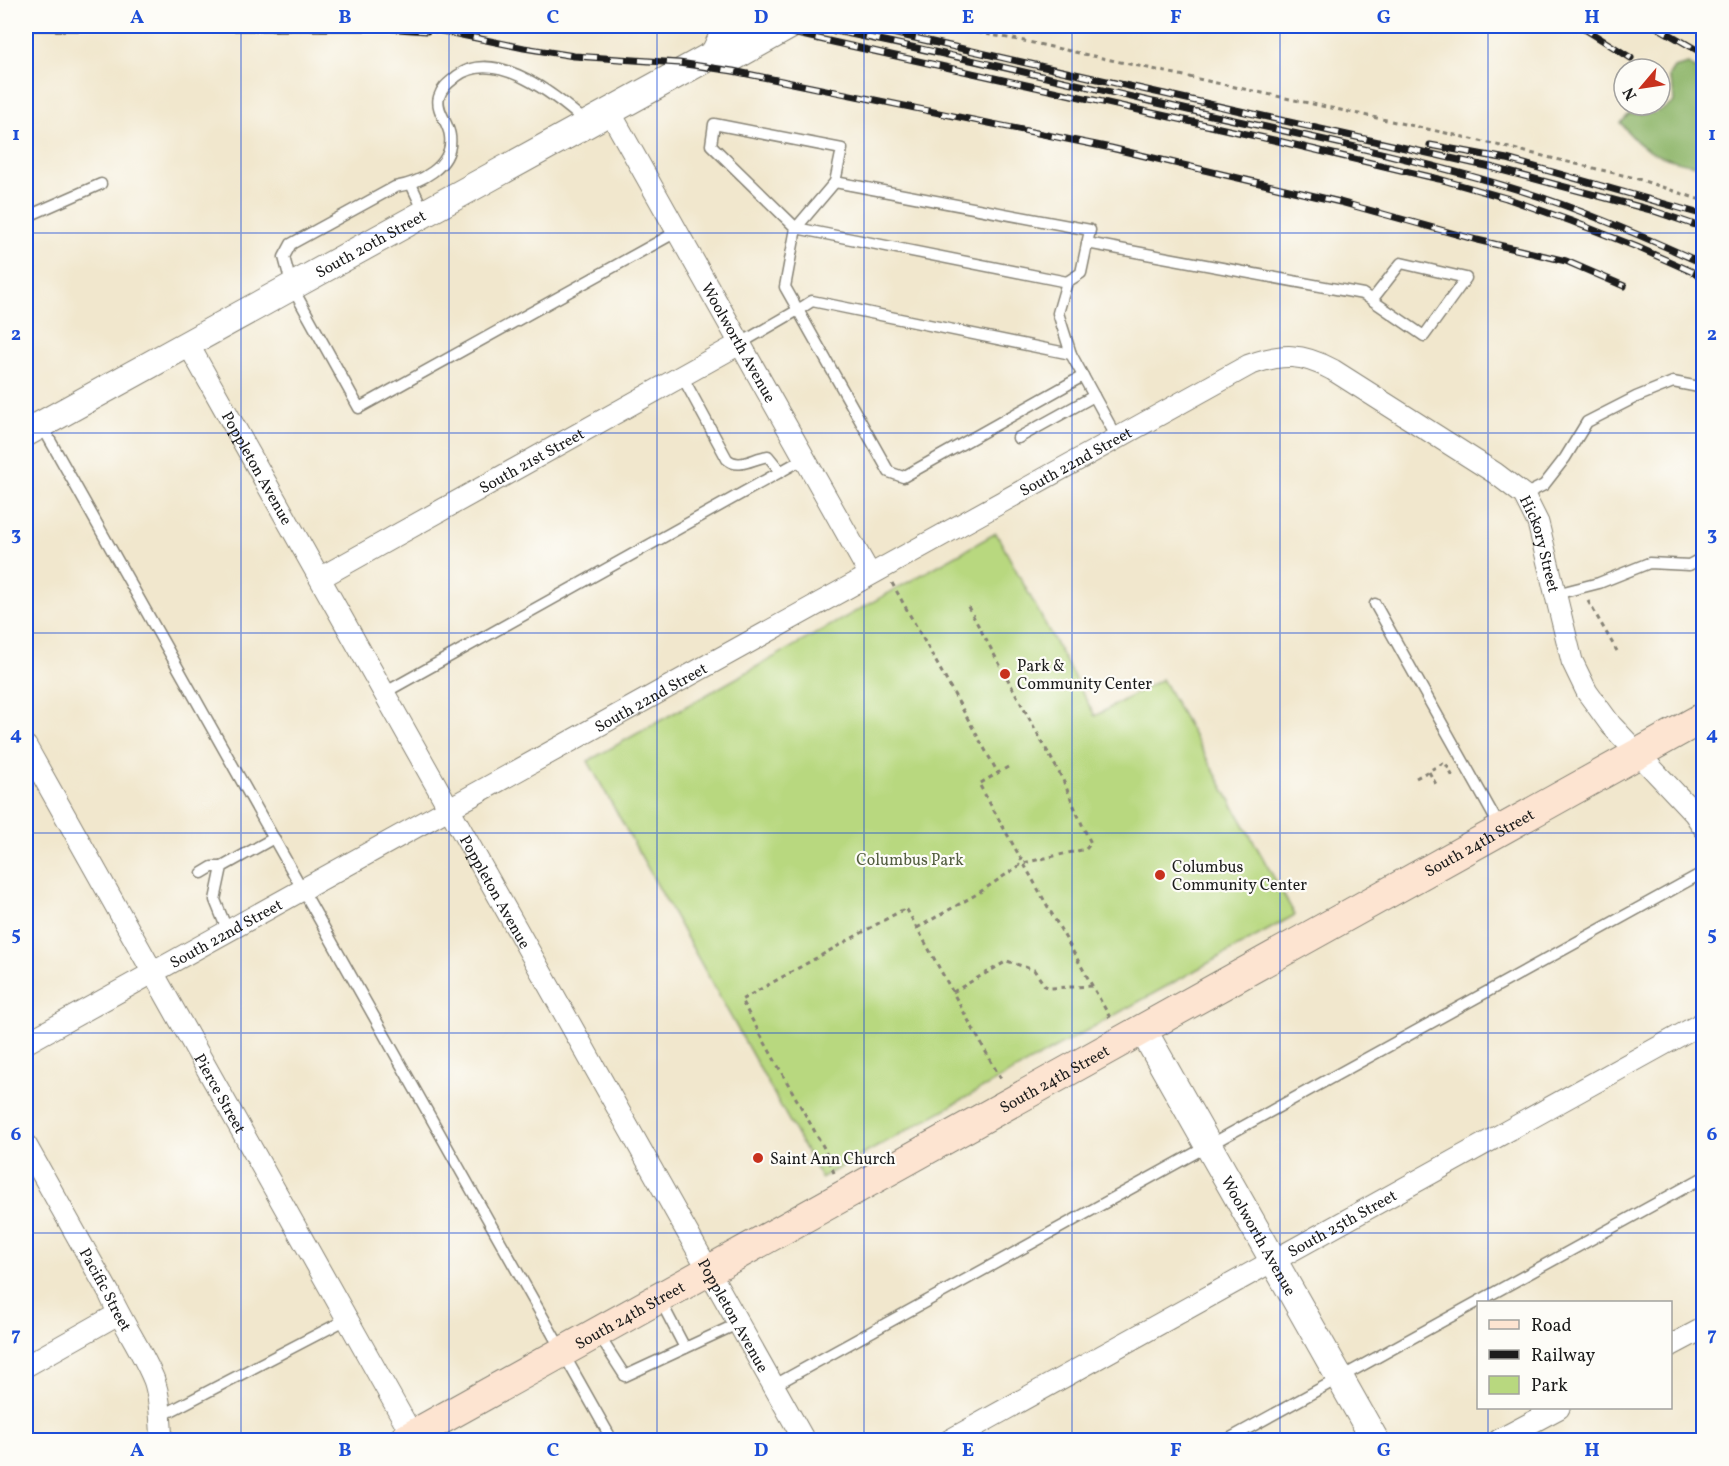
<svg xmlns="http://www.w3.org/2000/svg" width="1729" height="1466" font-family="Vollkorn,serif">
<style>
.green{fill:#b8d87f;stroke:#6a7a4e;stroke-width:1.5}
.forest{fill:#92b86e;stroke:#576a45;stroke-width:1.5}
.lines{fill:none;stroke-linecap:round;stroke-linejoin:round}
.service-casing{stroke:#868274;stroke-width:13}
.minor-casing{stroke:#868274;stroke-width:23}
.tertiary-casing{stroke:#868274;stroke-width:29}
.secondary-casing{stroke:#868274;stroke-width:32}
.path{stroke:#868274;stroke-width:3;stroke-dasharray:4.5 4.5;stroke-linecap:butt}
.service{stroke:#fff;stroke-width:10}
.minor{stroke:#fff;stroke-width:21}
.tertiary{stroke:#fff;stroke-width:27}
.secondary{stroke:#fde4d1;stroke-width:30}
.rail-casing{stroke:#1c1c1c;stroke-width:7}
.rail{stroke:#fdfcf7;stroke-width:4.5;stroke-dasharray:14;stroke-linecap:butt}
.grid{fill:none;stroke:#1d4ed8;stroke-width:1.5;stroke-opacity:0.55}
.poi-dot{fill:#c8321e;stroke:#fdfcf7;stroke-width:2}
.labels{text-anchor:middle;stroke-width:4.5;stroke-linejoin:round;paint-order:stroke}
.street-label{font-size:16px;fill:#1c1c1c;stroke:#fdfcf7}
.poi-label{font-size:16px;fill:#1c1c1c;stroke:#fdfcf7;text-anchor:start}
.park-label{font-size:16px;fill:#535e3f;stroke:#fdfcf7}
.neatline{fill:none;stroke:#1d4ed8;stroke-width:2}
.grid-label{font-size:20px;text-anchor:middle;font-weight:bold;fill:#1d4ed8}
</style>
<rect width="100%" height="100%" fill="#fdfcf7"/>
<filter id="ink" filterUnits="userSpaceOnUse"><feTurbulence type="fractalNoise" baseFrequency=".0167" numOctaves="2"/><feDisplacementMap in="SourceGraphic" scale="12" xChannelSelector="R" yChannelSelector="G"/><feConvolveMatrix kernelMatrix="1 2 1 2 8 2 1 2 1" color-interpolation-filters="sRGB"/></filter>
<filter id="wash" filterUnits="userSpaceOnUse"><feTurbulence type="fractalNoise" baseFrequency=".008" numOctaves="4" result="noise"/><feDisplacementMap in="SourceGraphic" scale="24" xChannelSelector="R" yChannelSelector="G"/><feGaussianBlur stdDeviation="1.35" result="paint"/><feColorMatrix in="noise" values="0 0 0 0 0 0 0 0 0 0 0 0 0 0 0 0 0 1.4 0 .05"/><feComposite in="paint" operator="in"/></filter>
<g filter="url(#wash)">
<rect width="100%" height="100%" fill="#f1e7cd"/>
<polygon class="green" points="996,533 1095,716 1162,679 1295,915 821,1178 588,761"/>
<path class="forest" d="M1688,64L1703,72V167C1664,158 1646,158 1621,123L1629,114C1647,115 1660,114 1674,102L1673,89L1668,77L1674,68Z"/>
</g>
<g filter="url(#ink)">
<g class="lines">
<defs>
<g id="service">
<path d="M587,123C558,97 496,47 457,76C450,82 442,87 439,97C435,110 449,123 450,136C454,167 419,183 395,187L291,244L284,257L292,287L359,408L678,231"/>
<polyline points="835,182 1090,230 1081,273 1067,282 1058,313 1071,354 1117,438"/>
<polyline points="411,184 425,214"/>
<polyline points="26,217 101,184"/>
<polyline points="1087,243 1363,294 1424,336 1466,278 1401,263 1372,300"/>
<polyline points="1067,282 796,228 711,145 714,124 842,149 835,182 796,228 785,287 798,310 812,301 1071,354"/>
<polyline points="741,343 798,310 889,472 903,477 1083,376"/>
<path d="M682,376L727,459C739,470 753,458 768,456L781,472"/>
<polyline points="42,426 612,1440"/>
<polyline points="1018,438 1094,396"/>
<polyline points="1524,495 1544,485 1565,458 1587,422 1636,397 1673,382 1699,387 1704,390"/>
<polyline points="1556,594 1599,583 1649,563 1689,565 1704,557"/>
<polyline points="1375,604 1500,827"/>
<polyline points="384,693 805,458"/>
<polyline points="202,873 212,867 222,867"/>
<polyline points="228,932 215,900 222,867 274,838"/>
<polyline points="660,1300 685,1348"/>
<polyline points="598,1334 625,1376 737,1324"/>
<polyline points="773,1386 1704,872"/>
<polyline points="161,1416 347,1319"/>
<polyline points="1227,1440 1704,1177"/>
</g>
<g id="minor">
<path id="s1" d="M610,112L869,573"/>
<path id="s2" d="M188,344L804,1440"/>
<path id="s3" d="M320,578L741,343"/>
<path id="s4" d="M26,746L415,1440"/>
<path id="s5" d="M26,1043C434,819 840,590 1249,365C1282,353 1302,353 1333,370L1495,473L1524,495L1538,523L1572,661L1587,692L1611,725L1694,813L1704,828"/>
<path id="s6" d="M26,1145L109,1293C122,1323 142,1350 154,1380C161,1400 160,1420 162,1440"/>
<polyline points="1670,1346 1704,1328"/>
<polyline points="26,1366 118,1314"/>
<path id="s7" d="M950,1440L1704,1022"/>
<polyline points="1499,1440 1559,1408"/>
</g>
<g id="tertiary">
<polyline points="714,54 732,58 789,26"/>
<path id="s8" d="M26,433L714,54L721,40L746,26"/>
<path id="s9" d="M1143,1030L1375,1440"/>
</g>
<g id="secondary">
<path id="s10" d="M404,1440L1704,717"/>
</g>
</defs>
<use href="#service" class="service-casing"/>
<use href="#minor" class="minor-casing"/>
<use href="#tertiary" class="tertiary-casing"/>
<use href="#secondary" class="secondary-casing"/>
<g class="path">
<polyline points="942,26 1024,41 1455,135 1635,178 1704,201"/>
<polyline points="892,583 998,773"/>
<polyline points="1588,601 1617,651"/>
<polyline points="1008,767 979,784 1112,1021"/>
<polyline points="1429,772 1437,786"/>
<polyline points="1416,778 1445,762 1453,777"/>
<path d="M917,928L977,894L1023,863L1086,849L1091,843C1080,822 1072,800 1062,778L967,605"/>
<polyline points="953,992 1007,961 1034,970 1045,986 1051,988 1092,986"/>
<polyline points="834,1173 824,1148 741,1000 906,908 1002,1081"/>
</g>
<use href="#service" class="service"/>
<use href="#minor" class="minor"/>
<use href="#tertiary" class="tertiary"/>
<use href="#secondary" class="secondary"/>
<defs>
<g id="rail">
<polyline points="418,26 524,48 574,56 679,63 733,71 1111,148 1340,202 1477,240 1566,261 1624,286"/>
<polyline points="761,26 1278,141 1439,179 1506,198 1571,221 1637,247 1704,277"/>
<path d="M811,26C933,50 1054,79 1175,107C1286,132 1399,154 1509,187C1576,207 1640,235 1704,264"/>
<polyline points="861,26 1490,167 1651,210 1704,228"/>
<polyline points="1580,26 1631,58"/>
<polyline points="1655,26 1704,54"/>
<polyline points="26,28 383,28 427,31"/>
<polyline points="1430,145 1507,159 1704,215"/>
</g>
</defs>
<use href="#rail" class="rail-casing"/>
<use href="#rail" class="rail"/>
</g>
</g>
<path class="grid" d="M241,26V1440M449,26V1440M657,26V1440M864,26V1440M1072,26V1440M1280,26V1440M1488,26V1302M26,233H1704M26,433H1704M26,633H1704M26,833H1704M26,1033H1704M26,1233H1704M1488,1408V1440"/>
<g class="poi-dot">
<circle cx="1005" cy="674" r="6"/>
<circle cx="1160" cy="875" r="6"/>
<circle cx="758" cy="1158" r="6"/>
</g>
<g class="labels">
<g class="street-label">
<text dy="6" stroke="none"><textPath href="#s8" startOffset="393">South 20th Street</textPath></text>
<text dy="6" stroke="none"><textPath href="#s1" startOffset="264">Woolworth Avenue</textPath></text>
<text dy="6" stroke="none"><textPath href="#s5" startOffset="1200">South 22nd Street</textPath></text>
<text dy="6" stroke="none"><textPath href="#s3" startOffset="242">South 21st Street</textPath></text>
<text dy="6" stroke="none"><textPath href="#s2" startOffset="142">Poppleton Avenue</textPath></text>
<text dy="6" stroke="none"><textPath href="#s5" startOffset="1766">Hickory Street</textPath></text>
<text dy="6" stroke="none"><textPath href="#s5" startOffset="714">South 22nd Street</textPath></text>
<text dy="6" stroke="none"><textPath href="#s10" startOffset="1230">South 24th Street</textPath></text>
<text dy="6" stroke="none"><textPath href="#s2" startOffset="628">Poppleton Avenue</textPath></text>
<text dy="6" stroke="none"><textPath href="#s5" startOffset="228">South 22nd Street</textPath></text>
<text dy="6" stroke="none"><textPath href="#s10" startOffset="744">South 24th Street</textPath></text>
<text dy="6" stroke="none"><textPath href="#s4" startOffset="398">Pierce Street</textPath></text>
<text dy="6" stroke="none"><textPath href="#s7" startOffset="448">South 25th Street</textPath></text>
<text dy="6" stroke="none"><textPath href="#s9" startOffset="236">Woolworth Avenue</textPath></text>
<text dy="6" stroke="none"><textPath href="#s6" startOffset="165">Pacific Street</textPath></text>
<text dy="6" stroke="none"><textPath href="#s10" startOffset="258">South 24th Street</textPath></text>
<text dy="6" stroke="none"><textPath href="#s2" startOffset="1114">Poppleton Avenue</textPath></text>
</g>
<g class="poi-label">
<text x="1017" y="671">Park &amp;<tspan x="1017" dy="18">Community Center</tspan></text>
<text x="1172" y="872">Columbus<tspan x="1172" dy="18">Community Center</tspan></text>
<text x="770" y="1164">Saint Ann Church</text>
</g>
<g class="park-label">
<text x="910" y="865">Columbus Park</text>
</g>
</g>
<rect width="1729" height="1466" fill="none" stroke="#fdfcf7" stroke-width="66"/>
<rect x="1477" y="1301" width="195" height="108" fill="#fdfcf7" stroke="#a3a29f" stroke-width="1.5"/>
<rect x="1489" y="1320" width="30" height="9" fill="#fde4d1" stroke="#a3a29f" stroke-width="1.5"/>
<text x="1531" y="1331" font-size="18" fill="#1c1c1c">Road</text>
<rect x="1489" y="1350" width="30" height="9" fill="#1c1c1c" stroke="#a3a29f" stroke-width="1.5"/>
<text x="1531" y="1361" font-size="18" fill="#1c1c1c">Railway</text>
<rect x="1489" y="1376" width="30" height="18" fill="#b8d87f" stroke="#a3a29f" stroke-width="1.5"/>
<text x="1531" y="1391" font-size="18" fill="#1c1c1c">Park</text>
<g transform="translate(1642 87) rotate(241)"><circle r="28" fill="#fdfcf7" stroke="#a3a29f" stroke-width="1.5"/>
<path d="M0-4.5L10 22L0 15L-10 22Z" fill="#c8321e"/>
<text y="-9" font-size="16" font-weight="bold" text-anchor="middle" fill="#1c1c1c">N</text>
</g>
<rect x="33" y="33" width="1663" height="1400" class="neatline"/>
<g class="grid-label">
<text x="137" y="23">A</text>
<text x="345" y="23">B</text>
<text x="553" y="23">C</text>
<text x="761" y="23">D</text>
<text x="968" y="23">E</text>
<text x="1176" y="23">F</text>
<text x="1384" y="23">G</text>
<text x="1592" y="23">H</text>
<text x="16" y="140">1</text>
<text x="1712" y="140">1</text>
<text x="16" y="340">2</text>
<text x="1712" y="340">2</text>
<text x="16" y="540">3</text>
<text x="1712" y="540">3</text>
<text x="16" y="740">4</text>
<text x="1712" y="740">4</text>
<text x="16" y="940">5</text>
<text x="1712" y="940">5</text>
<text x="16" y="1140">6</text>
<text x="1712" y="1140">6</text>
<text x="16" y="1340">7</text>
<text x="1712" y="1340">7</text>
<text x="137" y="1456">A</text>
<text x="345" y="1456">B</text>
<text x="553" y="1456">C</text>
<text x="761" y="1456">D</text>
<text x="968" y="1456">E</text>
<text x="1176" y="1456">F</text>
<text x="1384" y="1456">G</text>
<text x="1592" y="1456">H</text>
</g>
</svg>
